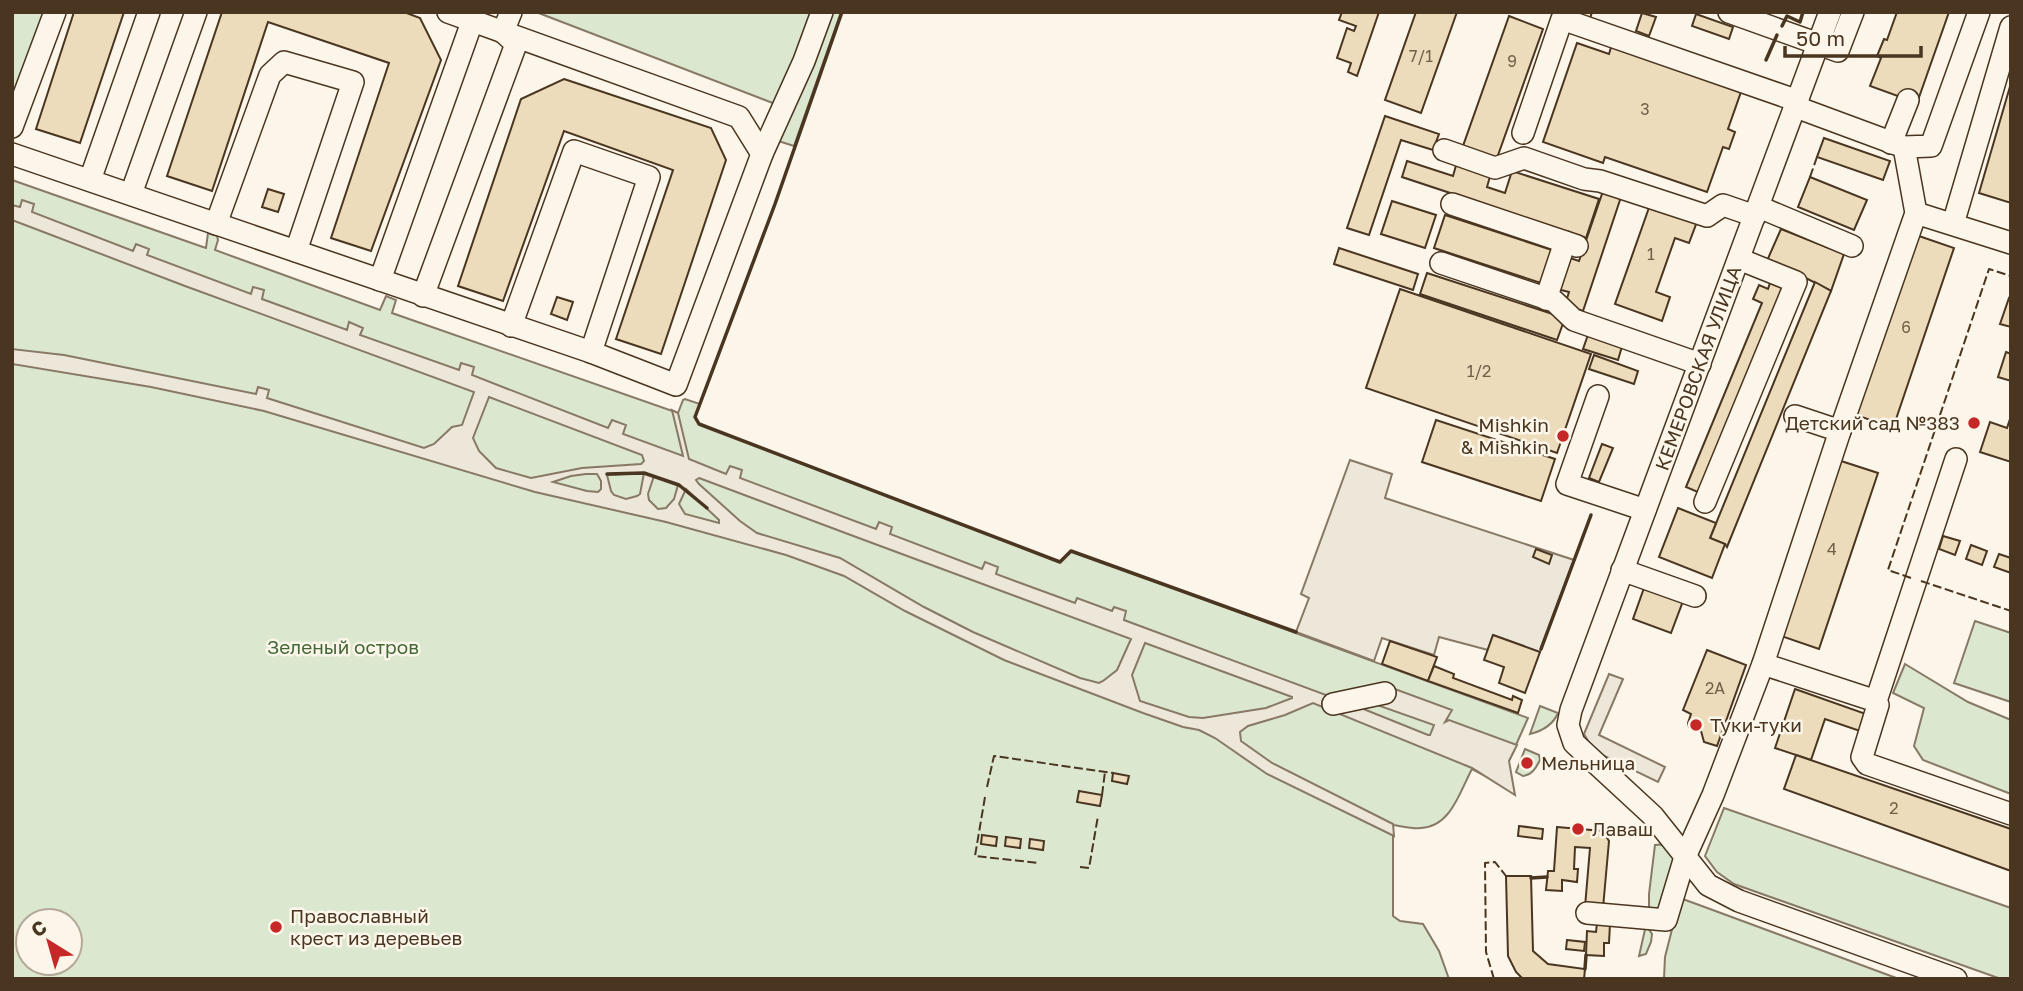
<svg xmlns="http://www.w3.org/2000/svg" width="2023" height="991" font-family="'Golos Text',sans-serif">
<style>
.green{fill:#dce7d0;stroke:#887966;stroke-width:2;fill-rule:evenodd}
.parking{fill:#ede7d9;stroke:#887966;stroke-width:2;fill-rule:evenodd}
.building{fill:#ecdcbc;stroke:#4a3520;stroke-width:2}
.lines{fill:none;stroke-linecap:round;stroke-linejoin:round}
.minor-casing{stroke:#4a3520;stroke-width:24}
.minor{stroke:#fbf6e9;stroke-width:21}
.fence{stroke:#4a3520;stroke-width:2;stroke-dasharray:9 3.5;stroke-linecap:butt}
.wall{stroke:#4a3520;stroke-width:3.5}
.poi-dot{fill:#c62828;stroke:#fbf6e9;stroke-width:2.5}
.labels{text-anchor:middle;stroke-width:5;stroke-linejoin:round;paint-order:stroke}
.number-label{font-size:16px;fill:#725f47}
.street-label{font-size:19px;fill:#4a3520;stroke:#fbf6e9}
.poi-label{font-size:19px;fill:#4a3520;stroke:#fbf6e9;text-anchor:start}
.park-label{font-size:19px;fill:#436837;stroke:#fbf6e9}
</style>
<rect width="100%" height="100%" fill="#fbf6e9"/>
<g class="green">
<polygon points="12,12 45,12 16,89 12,87"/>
<polygon points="536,12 841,12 794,146 772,139 778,105"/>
<path d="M12,180L203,247L206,248L208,233L217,236L218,240L215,250L380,310L386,296L396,300L392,313L678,413L683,400L685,399L700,404L695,417L699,424L1059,562L1071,551L1528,718L1499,783L1472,769C1460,791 1451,827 1421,828C1411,829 1402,826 1393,825V916L1400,921L1423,924L1439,951L1449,979H12ZM28,921H70V963H28Z"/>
<polygon points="1975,621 2011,633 2011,702 1954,683"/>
<polygon points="1905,664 1968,702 2011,720 2011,794 1923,760 1914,746 1924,708 1893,693"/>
<path d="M1540,706L1558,713C1553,725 1542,731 1530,734Z"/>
<path d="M1525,749L1539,755L1540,760C1536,768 1532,775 1523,776L1516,772Z"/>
<polygon points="1724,808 2011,908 2011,979 2001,979 1734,884 1717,872 1705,856"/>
<polygon points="1669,844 1675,862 1663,904 1657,910 1649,912 1649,894 1655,845"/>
<polygon points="1680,898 1710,909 1899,979 1664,979 1665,957"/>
<polygon points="1646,925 1652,934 1651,942 1646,954 1639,956"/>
</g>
<g class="parking">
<path d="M22,200L34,204L32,212L133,251L136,244L149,249L147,255L251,294L253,287L264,290L262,299L347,330L349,322L363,328L360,335L459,370L461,363L474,367L472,375L608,428L612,420L626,425L623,434L683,456L672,410L678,413L689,459L726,474L730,466L742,470L740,478L876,529L879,522L892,527L890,534L982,569L985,562L998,567L996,574L1075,603L1077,598L1112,611L1114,607L1126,611L1124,620L1361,708L1428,735H1430L1434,725L1377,705L1384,685L1452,710L1445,722L1449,720L1517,745L1509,761L1515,795L1472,768L1313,703L1285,715L1248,726L1240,732L1241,741L1272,763L1393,824L1394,836L1267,774L1215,738L1199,730L1183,727L1143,713L1004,660L905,611L844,576L786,555L666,522L535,492L264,411L151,387L12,364V349L64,355L256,394L258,387L269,390L267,398L424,448L434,444L452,427L462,425L474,392L185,286L12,220V205L20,207ZM489,397L642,455L644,461L641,464L582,468L531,478L496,468L479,451L473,438ZM644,473L640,494L637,496L626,499L614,495L611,491L607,475ZM586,474H597L601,481V489L598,492L587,491L553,482L571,476ZM654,476L678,485L674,499L666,508L658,509L649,500L648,494ZM699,478L848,534L1131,639L1117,670L1103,681L1099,683L1080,678L973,632L924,607L840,558L757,533L740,521L699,484L696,480ZM686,489L719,520V523L685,514L679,504ZM1145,643L1292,697V698L1266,708L1203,718L1189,717L1140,701L1132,675Z"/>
<polygon points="1350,460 1392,474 1385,498 1574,560 1540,652 1493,635 1488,650 1439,637 1434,655 1382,638 1374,661 1296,632 1309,598 1301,594"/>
<polygon points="1609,674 1623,679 1599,735 1665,767 1658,782 1594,751 1584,734"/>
</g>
<g class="building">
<polygon points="74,12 124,12 80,143 36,129"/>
<polygon points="222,12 404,12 420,18 441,60 371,251 331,238 389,63 268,22 212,191 167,176"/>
<polygon points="1342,12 1379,12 1357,76 1348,72 1351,63 1337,58 1347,28 1354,31 1356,26 1339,20"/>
<polygon points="1416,12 1457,12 1421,113 1385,100"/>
<polygon points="1561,12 1592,12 1589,22"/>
<polygon points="1897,12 1949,12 1917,103 1870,86 1881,58 1877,56 1884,39 1887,40"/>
<polygon points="1642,13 1656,17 1649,36 1636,31"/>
<polygon points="1696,14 1733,27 1729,39 1692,26"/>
<polygon points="1509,16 1543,29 1497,158 1463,146"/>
<polygon points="1577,43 1609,54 1612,44 1742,89 1728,129 1735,132 1729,149 1723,147 1707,192 1605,157 1603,163 1543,142"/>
<polygon points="564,79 711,128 726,160 661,354 616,339 673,170 564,131 503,301 458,286 521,99"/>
<polygon points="2011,83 2011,203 1979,193"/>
<polygon points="1385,116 1439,134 1433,150 1401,140 1369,235 1347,228"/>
<polygon points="1824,138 1890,161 1883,180 1817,157"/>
<polygon points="1407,161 1453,176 1457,162 1491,173 1487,187 1505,193 1512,171 1599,199 1586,238 1402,177"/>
<polygon points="1810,177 1867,200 1854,230 1798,207"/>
<polygon points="268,189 284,194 278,212 262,207"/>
<polygon points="1603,191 1621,197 1583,311 1565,305 1569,292 1557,289 1567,257 1579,261"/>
<polygon points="1392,201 1436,215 1425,248 1381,234"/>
<polygon points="1651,202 1698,219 1689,243 1675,238 1656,292 1670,297 1662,321 1615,304"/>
<polygon points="1445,215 1555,251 1544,284 1434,248"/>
<polygon points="1781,229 1844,254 1831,291 1777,263 1776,266 1766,263"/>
<polygon points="1916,235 1954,248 1893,428 1856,415"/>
<polygon points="1339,248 1418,274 1413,290 1334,264"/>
<polygon points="1427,273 1565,318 1557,340 1420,294"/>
<polygon points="1815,282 1831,291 1727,547 1725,544 1710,538"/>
<polygon points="1770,283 1785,289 1700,493 1686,487 1762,303 1753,299 1759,285 1768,289"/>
<polygon points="1400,289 1591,354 1557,453 1366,388"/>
<polygon points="557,297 573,302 567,320 551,314"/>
<polygon points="2009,298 2011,299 2011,327 2000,324"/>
<polygon points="1589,332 1623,343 1618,360 1583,349"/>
<polygon points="2006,352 2011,354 2011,381 1998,377"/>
<polygon points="1594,355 1638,371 1634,384 1589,369"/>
<polygon points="2011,416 2011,462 1980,452 1990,422 2007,428"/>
<polygon points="1436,420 1555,459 1541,501 1422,462"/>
<polygon points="1602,444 1613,448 1599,482 1589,478"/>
<polygon points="1841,461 1878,473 1819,649 1781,636"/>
<polygon points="1678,508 1716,523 1710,538 1725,544 1712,578 1659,557"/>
<polygon points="1943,536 1960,541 1955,555 1939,549"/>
<polygon points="1971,545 1987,551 1982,565 1966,559"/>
<polygon points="1536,549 1552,555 1549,564 1533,557"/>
<polygon points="1999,554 2011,558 2011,573 1994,567"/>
<polygon points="1644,588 1683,601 1671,633 1633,619"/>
<polygon points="1493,635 1540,652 1525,693 1499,683 1504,667 1484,660"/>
<polygon points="1390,641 1437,657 1428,681 1382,664"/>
<polygon points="1707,650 1746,665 1717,746 1704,742 1701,731 1689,727 1688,723 1691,714 1683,710"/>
<polygon points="1434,666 1454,674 1453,678 1512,700 1513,696 1522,700 1518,713 1428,681"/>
<polygon points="1795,689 1866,714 1860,731 1825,719 1811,760 1775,748"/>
<polygon points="1796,755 2011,829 2011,871 1784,789"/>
<polygon points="1113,773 1129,776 1127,784 1112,781"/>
<polygon points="1079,791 1102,795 1100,806 1077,802"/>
<polygon points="1519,826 1543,829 1542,839 1518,836"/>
<polygon points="1557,827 1603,831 1609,841 1603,908 1585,907 1590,848 1575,847 1574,869 1578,869 1577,882 1562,880 1562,891 1546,890 1548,871 1554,871"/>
<polygon points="982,835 997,837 996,846 981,844"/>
<polygon points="1006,837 1021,839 1020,848 1005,846"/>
<polygon points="1030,839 1044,841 1043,850 1029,848"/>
<polygon points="1506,876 1531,876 1533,951 1548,964 1585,969 1584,979 1523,979 1516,972 1508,956"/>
<polygon points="1597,923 1610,924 1609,943 1604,943 1604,956 1586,955 1587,931 1596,932"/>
<polygon points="1567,940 1585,942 1584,951 1566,949"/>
</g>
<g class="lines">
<defs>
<g id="minor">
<polyline points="1729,12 1838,51 1853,12"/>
<polyline points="1830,12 1571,710 1568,725 1574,743 1653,816 1708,885 1739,901 1956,979"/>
<polyline points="1796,107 1904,147 1931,146 1979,12"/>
<polyline points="12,127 55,12"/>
<polyline points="1523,133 1562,19 1798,101"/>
<polyline points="1891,143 1908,100"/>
<polyline points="1444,150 1495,168 1524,158 1584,179 1600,181 1707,216 1723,205 1755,216"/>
<polyline points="12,154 591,352 676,385 762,154 739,117 448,12"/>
<polyline points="762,154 804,61 822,12"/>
<polyline points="90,180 149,12"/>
<polyline points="131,194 196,12"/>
<polyline points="1452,204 1577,246"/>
<polyline points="1759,207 1852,246"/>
<polyline points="1916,213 2011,243"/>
<polyline points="216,224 270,75 284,62 353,82 296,251"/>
<polyline points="1953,224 2011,27"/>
<polyline points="1441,263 1554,301 1574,320 1700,364"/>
<polyline points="380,280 472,22"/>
<polyline points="423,296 516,44 503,32 511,12"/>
<polyline points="1546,299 1565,242"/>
<polyline points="511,326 574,151 649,177 591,352"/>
<polyline points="1598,396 1567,484 1645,510"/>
<polyline points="1795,416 1840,431"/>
<polyline points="1705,502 1796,282 1739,259"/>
<polyline points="1622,570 1695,596"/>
<polyline points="1763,664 1876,701 1878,705 1862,757 1867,764 2011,814"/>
<polyline points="1876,701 1956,459"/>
<polyline points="1333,704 1385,693"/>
<polyline points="1587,913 1666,920 1685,857 1713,795 1763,664 1840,431 1916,213 1904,147"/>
</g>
</defs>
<use href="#minor" class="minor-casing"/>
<use href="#minor" class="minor"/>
<g class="fence">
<polyline points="1810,177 1817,157"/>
<polyline points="1911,578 1888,570 1989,269 2011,276"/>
<polyline points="1921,581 2011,611"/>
<polyline points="987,787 994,756 1113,773"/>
<polyline points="1102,795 1105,772"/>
<polyline points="985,797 975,856 1039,863"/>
<polyline points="1080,867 1089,868 1098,816"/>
<polyline points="1494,979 1486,952 1485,863 1495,862 1506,876"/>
</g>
<g class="wall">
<polyline points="842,12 775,204 695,417 699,424 1060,562 1071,551 1296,632"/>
<polyline points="1782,26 1787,16 1800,22 1803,12"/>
<polyline points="1766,60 1777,35"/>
<polyline points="607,474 644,473 679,485 707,508"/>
<polyline points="1541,649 1591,515"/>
<polyline points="1531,878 1547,877"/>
<polyline points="1585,969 1586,955"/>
</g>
</g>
<g class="poi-dot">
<circle cx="1974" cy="423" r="7"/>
<circle cx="1563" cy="436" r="7"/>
<circle cx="1696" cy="725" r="7"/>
<circle cx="1527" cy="763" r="7"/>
<circle cx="1578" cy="829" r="7"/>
<circle cx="276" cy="927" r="7"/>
</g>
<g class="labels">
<g class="number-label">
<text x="1421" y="62">7/1</text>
<text x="1512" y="67">9</text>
<text x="1645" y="115">3</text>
<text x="1651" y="260">1</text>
<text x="1906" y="333">6</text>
<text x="1479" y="377">1/2</text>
<text x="1832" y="555">4</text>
<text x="1715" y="694">2А</text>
<text x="1894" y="814">2</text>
</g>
<g class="street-label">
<text transform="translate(1698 368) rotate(-70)" y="7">КЕМЕРОВСКАЯ УЛИЦА</text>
</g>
<g class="poi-label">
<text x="1960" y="430" text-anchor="end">Детский сад №383</text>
<text x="1549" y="432" text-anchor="end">Mishkin<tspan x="1549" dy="22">&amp; Mishkin</tspan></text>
<text x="1710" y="732">Туки-туки</text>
<text x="1541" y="770">Мельница</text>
<text x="1592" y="836">Лаваш</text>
<text x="290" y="923">Православный<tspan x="290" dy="22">крест из деревьев</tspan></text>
</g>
<g class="park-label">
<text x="343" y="654">Зеленый остров</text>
</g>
</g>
<rect width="2023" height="991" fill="none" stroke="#4a3520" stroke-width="28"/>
<g transform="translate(49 942) rotate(323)"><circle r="33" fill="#fbf6e9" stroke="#b4a999" stroke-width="2"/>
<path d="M0-5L12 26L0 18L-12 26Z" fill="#c62828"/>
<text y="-10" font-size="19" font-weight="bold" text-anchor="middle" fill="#4a3520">С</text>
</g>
<path d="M1785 46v10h136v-10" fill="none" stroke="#4a3520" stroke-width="3.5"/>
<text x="1796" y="46" font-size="21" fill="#4a3520" stroke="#fbf6e9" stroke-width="5" paint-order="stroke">50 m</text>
</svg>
